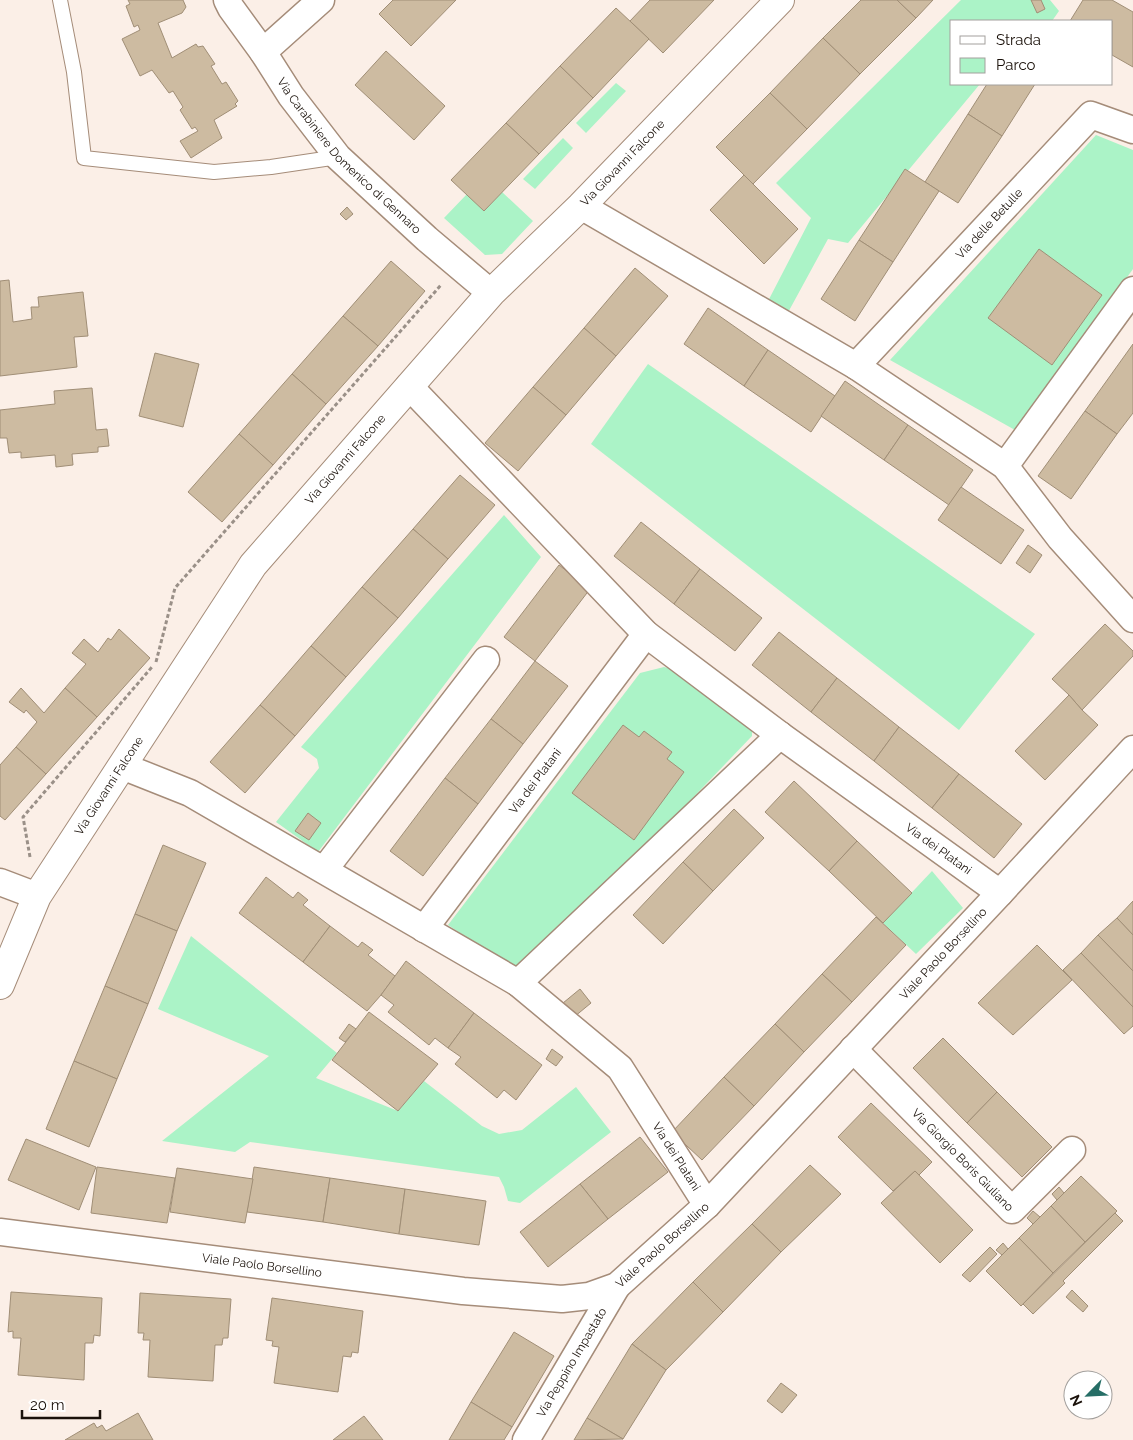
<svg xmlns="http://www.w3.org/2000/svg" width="1133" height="1440" font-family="Raleway,sans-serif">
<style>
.green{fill:#abf3c7}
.building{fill:#cdbba1;stroke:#a08e76}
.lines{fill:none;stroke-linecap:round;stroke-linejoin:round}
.service-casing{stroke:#a58c79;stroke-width:16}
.minor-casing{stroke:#a58c79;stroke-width:29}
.tertiary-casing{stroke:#a58c79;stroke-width:30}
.path{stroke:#9a9088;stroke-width:3;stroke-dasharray:4 2.5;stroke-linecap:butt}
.service{stroke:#fff;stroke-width:14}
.minor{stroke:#fff;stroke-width:26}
.tertiary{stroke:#fff;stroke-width:28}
.labels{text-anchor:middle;stroke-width:4;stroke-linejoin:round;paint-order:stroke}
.street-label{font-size:12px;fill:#1a110a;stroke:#fff}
</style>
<rect width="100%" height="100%" fill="#fbefe7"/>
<g class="green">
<polygon points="961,0 1050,0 1059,11 1052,21 952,21 952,84 980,84 848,243 828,239 785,318 766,305 811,218 776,183"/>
<polygon points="616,83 626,91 586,133 576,123"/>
<polygon points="1096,135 1133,150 1133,269 1015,430 890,360"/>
<polygon points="563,138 573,148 535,189 523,179"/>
<polygon points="502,192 533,221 502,254 485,255 444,218 467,194 484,211"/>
<polygon points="648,364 1035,634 959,730 591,444"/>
<polygon points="504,515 541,557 318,852 276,822 319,768 317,759 301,747"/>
<polygon points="664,667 675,670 752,731 752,736 529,969 518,971 448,925 640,673"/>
<polygon points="932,871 963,908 916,954 883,923"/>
<polygon points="191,936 337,1053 316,1078 398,1111 424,1081 482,1126 499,1134 522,1130 576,1087 611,1132 520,1203 508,1201 504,1187 499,1177 250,1142 235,1152 162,1141 269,1056 158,1009"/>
</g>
<g class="building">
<polygon points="128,0 183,0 186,7 182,13 158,23 172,58 196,44 198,47 203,46 215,64 211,66 222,84 226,82 238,101 235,104 237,106 214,120 222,138 191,158 180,141 198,131 195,127 192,129 180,110 183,107 173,91 169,93 152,70 140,76 122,39 140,30 138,25 134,27 126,6 130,4"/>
<polygon points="393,0 456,0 411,46 379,14"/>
<polygon points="650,0 714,0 663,53 630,21"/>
<polygon points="861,0 897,0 916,18 860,74 823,38"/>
<polygon points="897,0 933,0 916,18"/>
<polygon points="1031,0 1041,0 1045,9 1037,13"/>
<polygon points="1083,0 1112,0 1133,12 1133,67 1112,55 1112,21 1070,21"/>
<polygon points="616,8 649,39 593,98 560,66"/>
<polygon points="823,38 860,74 807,129 770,93"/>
<polygon points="386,51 445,106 414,140 355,85"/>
<polygon points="560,66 593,98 539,154 506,123"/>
<polygon points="987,84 1035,84 1002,136 968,114"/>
<polygon points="770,93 807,129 753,184 716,147"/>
<polygon points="968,114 1002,136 958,203 925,182"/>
<polygon points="506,123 539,154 484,211 451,180"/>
<polygon points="905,169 939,191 893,262 859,240"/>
<polygon points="744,175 798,229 764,264 710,210"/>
<polygon points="347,207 353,214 346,220 340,214"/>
<polygon points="859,240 893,262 855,321 821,299"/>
<polygon points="1039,249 1102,295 1052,365 988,318"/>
<polygon points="391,261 425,291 378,346 343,316"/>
<polygon points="635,268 668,296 616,356 584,328"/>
<polygon points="9,280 13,322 32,319 31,307 39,307 38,297 83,292 88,336 74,337 77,367 0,376 0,281"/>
<polygon points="708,308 768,350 744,386 684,344"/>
<polygon points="343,316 378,346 326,404 292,374"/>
<polygon points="584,328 616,356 566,415 533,387"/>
<polygon points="1133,344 1133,413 1117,434 1085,411"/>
<polygon points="768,350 835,396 811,432 744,386"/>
<polygon points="155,353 199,364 183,427 139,416"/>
<polygon points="292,374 326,404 273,465 239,434"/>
<polygon points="845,381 908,425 884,460 821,416"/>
<polygon points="533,387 566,415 518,471 485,443"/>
<polygon points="92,388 96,430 107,429 109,446 98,447 98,452 72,454 73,465 56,467 55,455 21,458 21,452 9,453 7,438 0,438 0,410 55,404 54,391"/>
<polygon points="1085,411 1117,434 1071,499 1038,476"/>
<polygon points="908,425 973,470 949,505 884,460"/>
<polygon points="239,434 273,465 222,522 188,492"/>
<polygon points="460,475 495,505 448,559 413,529"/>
<polygon points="961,487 1024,530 1001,564 938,520"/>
<polygon points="641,522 700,569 674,604 614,556"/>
<polygon points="413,529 448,559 398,618 362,587"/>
<polygon points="1028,545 1042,555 1030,573 1016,563"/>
<polygon points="559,565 590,589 535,661 504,637"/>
<polygon points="700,569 762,618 735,651 674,604"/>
<polygon points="362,587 398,618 346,677 311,646"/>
<polygon points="1105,624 1133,651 1133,656 1082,710 1069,695 1052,679"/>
<polygon points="119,629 150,658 97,717 65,688 86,664 72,653 84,639 98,652 108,638 111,640"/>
<polygon points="779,632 837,678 811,712 752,665"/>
<polygon points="311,646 346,677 295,736 260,705"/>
<polygon points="535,661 568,686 523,744 491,719"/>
<polygon points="837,678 899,727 874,761 811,712"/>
<polygon points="21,688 44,713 65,688 97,717 46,774 16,747 37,722 26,710 24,713 9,702"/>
<polygon points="1069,695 1082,710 1098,725 1045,780 1015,751"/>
<polygon points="260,705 295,736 245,793 210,762"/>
<polygon points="491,719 523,744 478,804 445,778"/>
<polygon points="623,725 639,737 644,731 672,752 667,759 684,772 634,840 572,793"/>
<polygon points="899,727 959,774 932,808 874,761"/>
<polygon points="16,747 46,774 5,820 0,816 0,765"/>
<polygon points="959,774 1022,824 994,858 932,808"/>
<polygon points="445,778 478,804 423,876 390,851"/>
<polygon points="794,781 857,841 829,871 765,812"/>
<polygon points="734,809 764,838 713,891 683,862"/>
<polygon points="308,813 321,823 309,840 295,831"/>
<polygon points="857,841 912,893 883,923 829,871"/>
<polygon points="163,845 206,863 177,931 135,914"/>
<polygon points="683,862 713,891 663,944 633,915"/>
<polygon points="266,877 293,898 298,892 308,900 303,905 330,926 303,962 239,913"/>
<polygon points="1133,901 1133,935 1117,918"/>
<polygon points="135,914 177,931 148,1004 105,986"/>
<polygon points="876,917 906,945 852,1002 822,974"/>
<polygon points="1117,918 1133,935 1133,971 1098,935"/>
<polygon points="330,926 358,947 362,942 373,950 368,955 395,976 381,995 367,1011 303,962"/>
<polygon points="1098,935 1133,971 1133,1007 1081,953"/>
<polygon points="1037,945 1072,980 1013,1035 978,1003"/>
<polygon points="1081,953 1133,1007 1133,1026 1124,1034 1063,970"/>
<polygon points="406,961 474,1013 448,1048 435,1038 429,1045 388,1012 394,1005 381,995"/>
<polygon points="822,974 852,1002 804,1052 775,1024"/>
<polygon points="105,986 148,1004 117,1079 74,1061"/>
<polygon points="580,989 591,1003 574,1017 563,1003"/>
<polygon points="369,1012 438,1064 398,1111 332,1060"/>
<polygon points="474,1013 542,1065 516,1100 504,1090 497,1098 455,1064 461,1057 448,1048"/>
<polygon points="349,1024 356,1029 345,1042 339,1038"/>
<polygon points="775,1024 804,1052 754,1106 724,1077"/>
<polygon points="943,1038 997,1092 967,1123 913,1068"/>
<polygon points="552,1049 563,1057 556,1066 546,1059"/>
<polygon points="74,1061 117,1079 89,1147 46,1129"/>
<polygon points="724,1077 754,1106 702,1160 672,1132"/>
<polygon points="997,1092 1052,1147 1022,1177 967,1123"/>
<polygon points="871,1103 932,1162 919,1175 915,1171 893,1191 838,1137"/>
<polygon points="640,1137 668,1172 608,1219 580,1184"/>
<polygon points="26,1139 96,1167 79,1210 8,1180"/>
<polygon points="810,1165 841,1194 781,1252 752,1224"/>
<polygon points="97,1167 175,1178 167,1223 91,1213"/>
<polygon points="254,1167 330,1178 323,1222 247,1212"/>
<polygon points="177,1168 253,1179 245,1223 170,1212"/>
<polygon points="915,1171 973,1230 940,1263 881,1203"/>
<polygon points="1081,1176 1117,1211 1085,1242 1051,1206"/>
<polygon points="330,1178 405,1189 399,1234 323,1222"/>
<polygon points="580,1184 608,1219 548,1267 520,1232"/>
<polygon points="1059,1187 1064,1193 1057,1200 1052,1194"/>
<polygon points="405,1189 486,1201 479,1245 399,1234"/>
<polygon points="1051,1206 1085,1242 1053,1273 1019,1238"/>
<polygon points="1033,1211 1040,1217 1033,1224 1027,1218"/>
<polygon points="1115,1213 1123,1221 1063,1281 1065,1283 1033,1314 1023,1304"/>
<polygon points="752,1224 781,1252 723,1312 693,1282"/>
<polygon points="1019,1238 1053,1273 1021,1306 986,1271"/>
<polygon points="1003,1243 1008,1249 1002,1255 996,1250"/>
<polygon points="990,1247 997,1254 970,1282 962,1275"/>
<polygon points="693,1282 723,1312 666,1370 632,1344"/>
<polygon points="1072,1290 1088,1306 1083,1312 1066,1297"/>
<polygon points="11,1292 102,1298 100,1336 94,1335 93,1343 85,1343 84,1380 18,1375 21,1338 13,1338 13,1331 8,1332"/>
<polygon points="140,1293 231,1299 228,1338 223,1338 222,1345 215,1345 213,1381 148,1377 150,1340 143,1340 144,1333 138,1333"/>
<polygon points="272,1298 363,1311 358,1353 352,1352 351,1357 343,1356 338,1392 274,1383 279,1347 272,1346 273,1341 266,1340"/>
<polygon points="514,1332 554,1356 512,1427 471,1402"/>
<polygon points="632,1344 666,1370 623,1439 587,1418"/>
<polygon points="781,1383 797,1395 782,1413 767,1401"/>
<polygon points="471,1402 512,1427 504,1440 449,1440"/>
<polygon points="138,1413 153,1440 65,1440 94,1423 97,1428 102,1425 106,1431"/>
<polygon points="364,1416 383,1440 333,1440"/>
<polygon points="587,1418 623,1439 574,1440"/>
</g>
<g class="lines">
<defs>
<polyline id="service" points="60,0 74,72 84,158 214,172 271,167 338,157"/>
<g id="minor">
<path id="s1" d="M227,0L231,8L263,52L291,96L338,157L427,239L491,293"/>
<polyline points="263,52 321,0"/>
<polyline points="581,206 856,366 1005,466 1060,538 1133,619"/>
<path id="s2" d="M856,366L1091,115L1133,130"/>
<path id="s3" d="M409,386L646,634L780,735L1000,893"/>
<polyline points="1005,466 1133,290"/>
<path id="s4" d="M122,766L190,793L518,983L620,1068L707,1205"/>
<polyline points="324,870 486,660"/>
<polyline points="0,882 37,896"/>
<path id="s5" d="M424,929L646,634"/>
<polyline points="518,983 780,735"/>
<path id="s6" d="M853,1049L1012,1210L1072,1150"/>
<path id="s7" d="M0,1232L463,1291L562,1299L589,1296L617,1286L707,1205L1000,893L1133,749"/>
<path id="s8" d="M526,1440L617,1286"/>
</g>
<g id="tertiary">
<path id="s9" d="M0,985L37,896L253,565L491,293L581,206L780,0"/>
</g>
</defs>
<use href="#service" class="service-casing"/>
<use href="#minor" class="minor-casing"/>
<use href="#tertiary" class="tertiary-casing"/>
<g class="path">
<polyline points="156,662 175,588 441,285"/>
<polyline points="30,857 23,817 152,667"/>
</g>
<use href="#service" class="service"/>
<use href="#minor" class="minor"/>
<use href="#tertiary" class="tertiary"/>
</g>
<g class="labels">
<g class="street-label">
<text dy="4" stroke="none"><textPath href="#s1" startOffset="199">Via Carabiniere Domenico di Gennaro</textPath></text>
<text dy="4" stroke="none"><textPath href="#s9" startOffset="1038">Via Giovanni Falcone</textPath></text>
<text dy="4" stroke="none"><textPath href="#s2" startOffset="195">Via delle Betulle</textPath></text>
<text dy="4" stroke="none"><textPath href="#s9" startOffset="632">Via Giovanni Falcone</textPath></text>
<text dy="4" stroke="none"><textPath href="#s5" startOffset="185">Via dei Platani</textPath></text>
<text dy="4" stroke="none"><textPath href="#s9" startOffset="228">Via Giovanni Falcone</textPath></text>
<text dy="4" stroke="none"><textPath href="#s3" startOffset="706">Via dei Platani</textPath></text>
<text dy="4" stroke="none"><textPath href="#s7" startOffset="1089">Viale Paolo Borsellino</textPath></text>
<text dy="4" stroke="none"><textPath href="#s4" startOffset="690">Via dei Platani</textPath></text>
<text dy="4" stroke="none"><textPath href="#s6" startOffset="156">Via Giorgio Boris Giuliano</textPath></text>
<text dy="4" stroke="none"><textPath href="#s7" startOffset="684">Viale Paolo Borsellino</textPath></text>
<text dy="4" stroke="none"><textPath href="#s7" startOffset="264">Viale Paolo Borsellino</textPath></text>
<text dy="4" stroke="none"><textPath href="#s8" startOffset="90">Via Peppino Impastato</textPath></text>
</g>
</g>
<rect x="950" y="20" width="162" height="65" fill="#ffffff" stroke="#a3a09d"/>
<rect x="960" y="36" width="25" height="8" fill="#ffffff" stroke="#a3a09d"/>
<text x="996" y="45" font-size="15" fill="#1a110a">Strada</text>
<rect x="960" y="58" width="25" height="15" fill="#abf3c7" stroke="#a3a09d"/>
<text x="996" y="70" font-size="15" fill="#1a110a">Parco</text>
<g transform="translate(1088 1395) rotate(246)"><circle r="24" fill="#ffffff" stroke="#a3a09d"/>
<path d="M0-4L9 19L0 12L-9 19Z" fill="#266e66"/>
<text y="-8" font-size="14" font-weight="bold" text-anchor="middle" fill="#1a110a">N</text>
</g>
<path d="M22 1410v8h78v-8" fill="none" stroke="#1a110a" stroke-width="2.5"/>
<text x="30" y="1410" font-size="15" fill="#1a110a" stroke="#ffffff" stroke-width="4" paint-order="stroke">20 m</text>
</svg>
